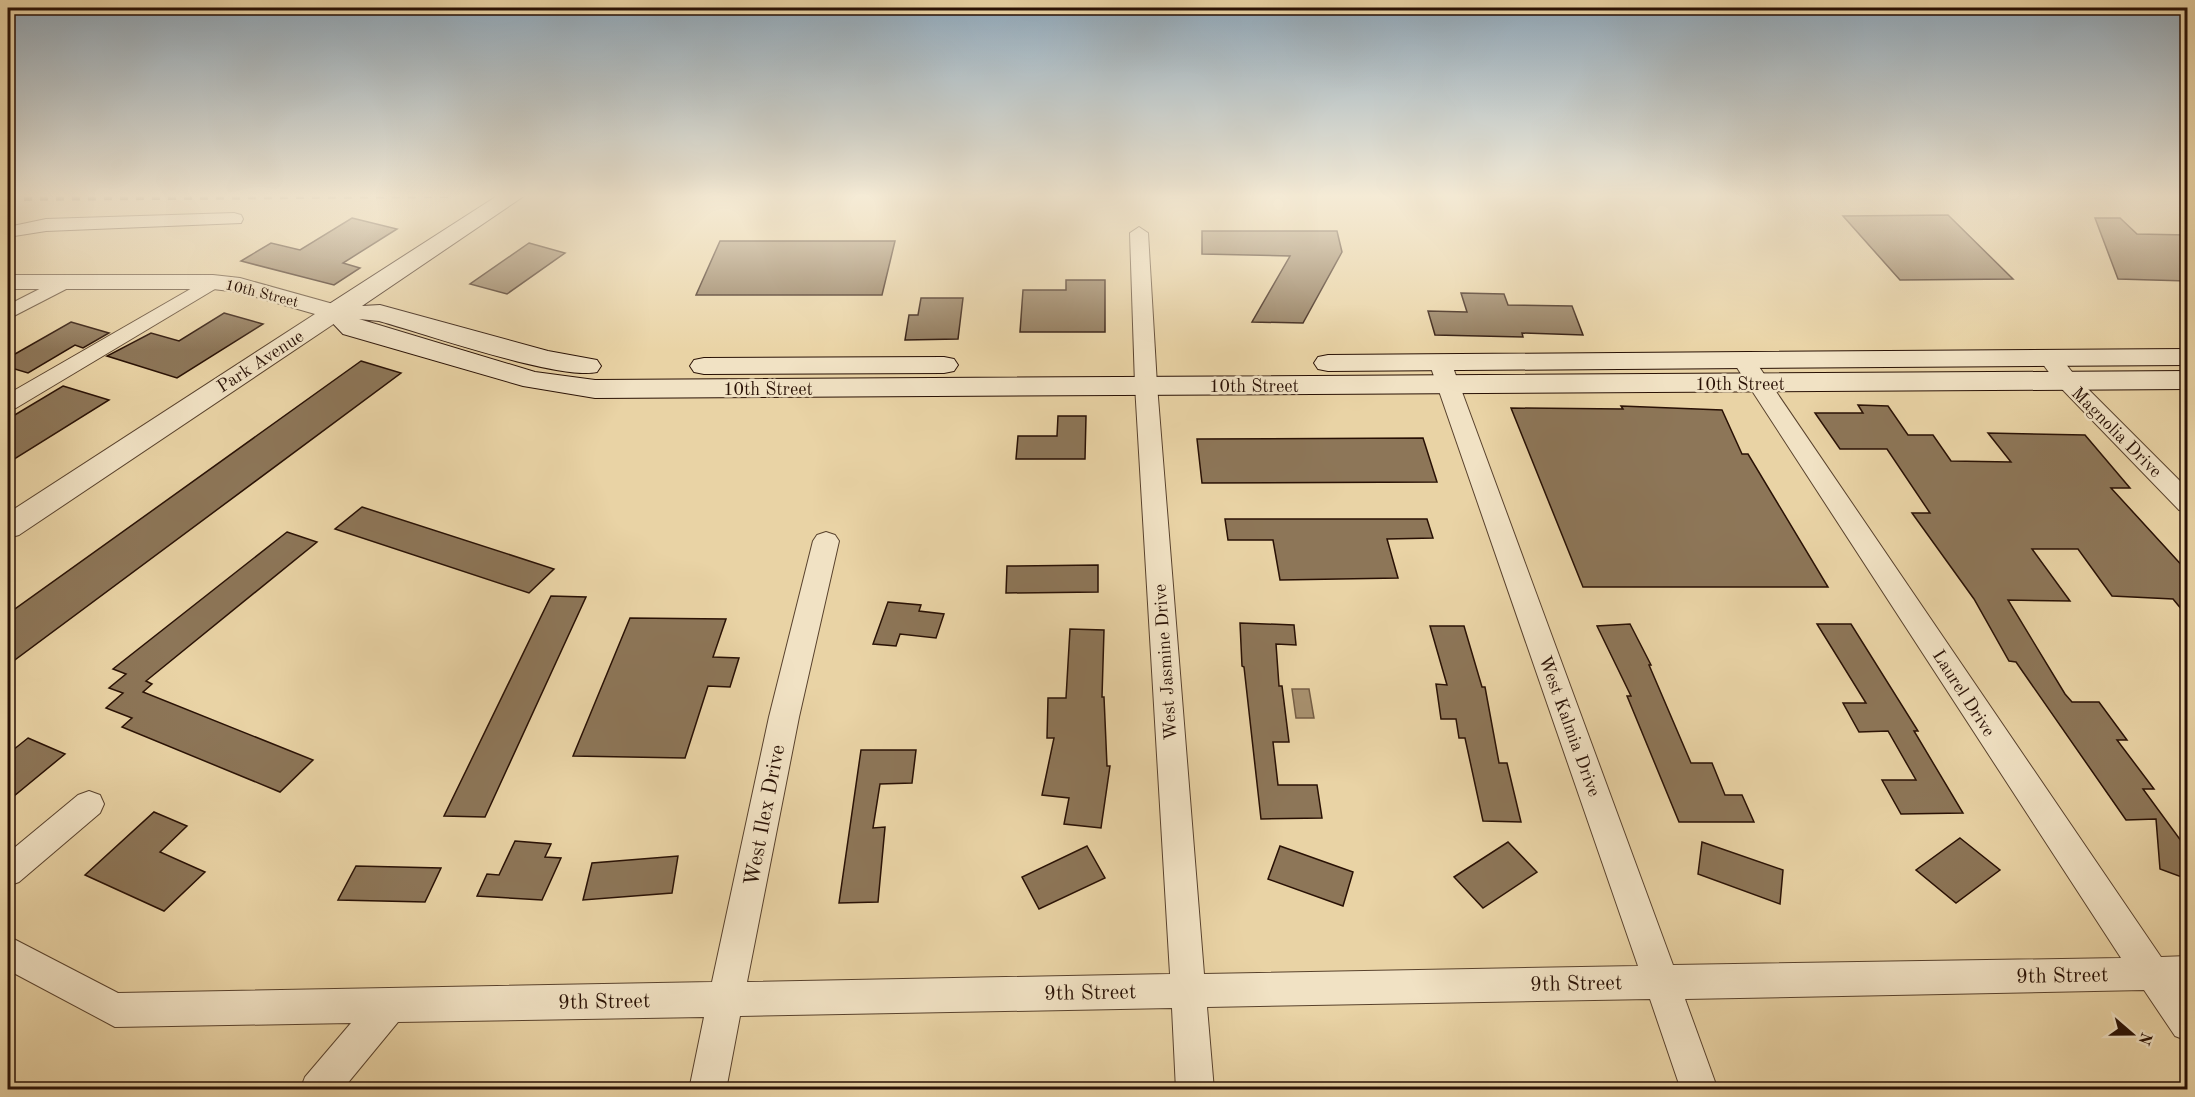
<svg xmlns="http://www.w3.org/2000/svg" width="2195" height="1097" font-family="'Old Standard TT',serif">
<style>
.water{fill:#a8916f;stroke:#755e45;stroke-width:1.5}
.building{fill:#8d7658;stroke:#291105;stroke-width:1.5}
.lines{fill:none;stroke-linecap:round;stroke-linejoin:round}
.minor-casing{stroke:#59422d;stroke-width:2}
.tertiary-casing{stroke:#59422d;stroke-width:2}
.secondary-casing{stroke:#291105;stroke-width:2}
.minor{fill:#f1e2c4;fill-rule:evenodd}
.tertiary{fill:#f1e2c4;fill-rule:evenodd}
.secondary{fill:#f1e2c4;fill-rule:evenodd}
.rail{stroke:#291105;stroke-width:4;stroke-dasharray:8 8;stroke-linecap:butt}
.labels{text-anchor:middle;stroke-width:5;stroke-linejoin:round;paint-order:stroke}
.far-street-label{font-size:15px;fill:#291105;stroke:#f1e2c4}
.street-label{font-size:18px;fill:#291105;stroke:#f1e2c4}
.near-street-label{font-size:21px;fill:#291105;stroke:#f1e2c4}
</style>
<rect width="100%" height="100%" fill="#e9d3a5"/>
<filter id="stains"><feTurbulence type="fractalNoise" baseFrequency=".00333" numOctaves="4"/><feColorMatrix values="0 0 0 0 .2 0 0 0 0 .09 0 0 0 0 .02 0 0 0 .5 -.17"/></filter>
<radialGradient id="worn" r=".72"><stop offset=".6" stop-color="#630" stop-opacity="0"/><stop offset="1" stop-color="#630" stop-opacity=".3"/></radialGradient>
<polygon class="water" points="1292,689 1309,689 1314,718 1296,718"/>
<g class="building">
<polygon points="1948,215 2013,279 1900,280 1843,216"/>
<polygon points="352,218 397,229 343,263 360,268 334,285 241,261 271,243 300,250"/>
<polygon points="2095,218 2120,218 2137,234 2187,235 2187,281 2118,279"/>
<polygon points="1202,231 1337,231 1342,252 1303,323 1252,322 1290,256 1202,254"/>
<polygon points="720,241 895,241 882,295 696,295"/>
<polygon points="529,243 565,253 507,294 470,284"/>
<polygon points="1066,280 1105,280 1105,332 1020,332 1023,290 1066,290"/>
<polygon points="1461,293 1504,294 1508,305 1572,306 1583,335 1522,333 1523,337 1435,335 1428,311 1467,312"/>
<polygon points="921,298 963,298 958,339 905,340 909,315 918,315"/>
<polygon points="224,313 263,324 177,378 107,356 151,333 179,341"/>
<polygon points="71,322 109,333 83,348 75,345 28,373 8,367 8,358"/>
<polygon points="361,361 401,373 8,665 8,614"/>
<polygon points="63,386 109,400 8,463 8,419"/>
<polygon points="1858,405 1888,406 1908,435 1933,435 1951,461 2011,462 1988,433 2085,435 2130,488 2111,488 2187,571 2187,616 2173,599 2112,596 2078,549 2032,549 2070,601 2008,600 2065,694 2072,702 2099,702 2127,740 2117,740 2154,789 2143,789 2187,849 2187,879 2160,869 2156,819 2126,820 2016,662 2009,661 1974,599 1912,513 1930,513 1887,449 1840,449 1815,413 1863,413"/>
<polygon points="1621,406 1722,410 1742,454 1748,454 1828,587 1583,587 1511,408 1623,409"/>
<polygon points="1058,416 1086,416 1085,459 1016,459 1018,436 1057,436"/>
<polygon points="1423,438 1437,482 1202,483 1197,439"/>
<polygon points="362,507 554,569 529,593 335,529"/>
<polygon points="1225,519 1427,519 1433,538 1387,539 1398,578 1280,580 1273,540 1228,540"/>
<polygon points="287,532 317,542 146,681 152,684 143,692 313,760 280,792 122,727 132,718 106,708 123,693 109,688 126,674 113,669"/>
<polygon points="1098,565 1098,592 1006,593 1007,566"/>
<polygon points="551,596 586,597 485,817 444,816"/>
<polygon points="888,602 921,605 919,611 944,614 936,638 900,634 896,646 873,644"/>
<polygon points="630,618 726,619 713,657 739,658 730,687 708,686 685,758 573,756"/>
<polygon points="1240,623 1294,625 1296,645 1276,644 1279,686 1282,686 1289,742 1273,742 1278,785 1317,785 1322,818 1261,819 1244,667 1242,666"/>
<polygon points="1630,624 1651,665 1649,665 1691,763 1712,763 1725,795 1742,795 1754,822 1679,822 1627,696 1631,696 1597,626"/>
<polygon points="1817,624 1851,624 1918,731 1914,731 1963,813 1901,814 1882,780 1916,780 1888,731 1859,732 1843,703 1866,703"/>
<polygon points="1430,626 1464,626 1482,687 1485,687 1499,763 1507,763 1521,822 1483,821 1465,738 1459,738 1456,719 1441,719 1436,684 1447,685"/>
<polygon points="1070,629 1104,630 1102,697 1104,697 1107,766 1110,766 1101,828 1064,824 1069,798 1042,795 1054,738 1047,738 1048,698 1066,698"/>
<polygon points="28,738 65,754 8,801 8,754"/>
<polygon points="861,750 916,750 912,783 880,784 873,828 885,827 878,902 839,903"/>
<polygon points="154,812 187,826 160,852 205,872 164,911 85,875"/>
<polygon points="1960,838 2000,870 1956,903 1916,870"/>
<polygon points="515,841 551,844 545,857 561,858 542,900 477,896 487,874 499,875"/>
<polygon points="1508,842 1537,872 1483,908 1454,877"/>
<polygon points="1702,842 1783,870 1780,904 1698,874"/>
<polygon points="1087,846 1105,878 1039,909 1022,877"/>
<polygon points="1280,846 1353,872 1343,906 1268,879"/>
<polygon points="678,856 672,893 583,900 592,863"/>
<polygon points="356,866 441,868 425,902 338,900"/>
</g>
<g class="lines">
<defs>
<g id="minor">
<polygon points="234,213 241,215 243,219 241,223 46,231 8,237 8,227 46,219"/>
<polygon points="1139,227 1148,233 1157,385 1204,974 1638,966 1429,362 1432,357 1448,357 1451,362 1673,965 2121,958 1732,360 1735,355 1751,355 2161,957 2188,956 2188,990 2185,990 2188,993 2188,1041 2175,1036 2144,990 1685,999 1718,1090 1681,1090 1650,999 1207,1007 1214,1090 1176,1090 1172,1008 740,1016 726,1090 689,1090 704,1017 398,1022 342,1090 300,1090 305,1077 351,1023 115,1027 8,970 8,936 118,993 712,982 769,717 813,541 817,535 826,532 835,535 839,541 799,717 747,982 1170,974 1135,385 1130,233"/>
<polygon points="65,276 72,278 75,282 72,286 8,319 8,305"/>
<polygon points="213,276 220,278 223,282 220,286 16,408 8,410 8,394"/>
<polygon points="2050,353 2058,354 2076,377 2188,489 2188,512 2179,510 2060,387 2039,359 2042,354"/>
<polygon points="89,791 100,795 104,804 100,813 19,882 8,886 8,853 78,795"/>
</g>
<polygon id="tertiary" points="8,275 213,275 240,278 344,307 348,312 344,317 19,535 8,538 8,513 315,314 238,292 213,289 8,289"/>
<g id="secondary">
<path d="M497,196H524L362,306L380,305L548,351L597,360L601,366L597,372C561,381 422,333 379,321L359,319L535,372L595,380L2188,371V389L595,398L523,386L343,334L322,312L326,306Z"/>
<polygon points="2188,349 2188,365 1328,371 1318,369 1314,363 1318,357 1328,355"/>
<polygon points="944,357 954,359 958,365 954,371 944,373 704,374 694,372 690,366 694,360 704,358"/>
</g>
</defs>
<use href="#minor" class="minor-casing"/>
<use href="#tertiary" class="tertiary-casing"/>
<use href="#secondary" class="secondary-casing"/>
<use href="#minor" class="minor"/>
<use href="#tertiary" class="tertiary"/>
<use href="#secondary" class="secondary"/>
<polyline class="rail" points="8,199 448,196"/>
</g>
<linearGradient id="sky" x2="0" y2="1"><stop stop-color="#8ea6b8"/><stop offset="0.56" stop-color="#f5ebd6"/><stop offset="1" stop-color="#f5ebd6" stop-opacity="0"/></linearGradient>
<rect width="2195" height="350" fill="url(#sky)"/>
<g class="labels">
<g class="far-street-label">
<text transform="translate(262 293) rotate(14)" y="5">10th Street</text>
</g>
<g class="street-label">
<text transform="translate(260 361) rotate(-33)" y="6">Park Avenue</text>
<text x="1740" y="390">10th Street</text>
<text x="1254" y="392">10th Street</text>
<text x="768" y="395">10th Street</text>
<text transform="translate(2117 432) rotate(45)" y="6">Magnolia Drive</text>
<text transform="translate(1165 662) rotate(-94)" y="6">West Jasmine Drive</text>
<text transform="translate(1964 693) rotate(57)" y="6">Laurel Drive</text>
<text transform="translate(1570 726) rotate(70)" y="6">West Kalmia Drive</text>
</g>
<g class="near-street-label">
<text transform="translate(764 815) rotate(-79)" y="7">West Ilex Drive</text>
<text transform="translate(2062 975) rotate(-1)" y="7">9th Street</text>
<text transform="translate(1576 983) rotate(-1)" y="7">9th Street</text>
<text transform="translate(1090 992) rotate(-1)" y="7">9th Street</text>
<text transform="translate(604 1001) rotate(-1)" y="7">9th Street</text>
</g>
</g>
<rect width="2195" height="1097" fill="none" stroke="#e9d3a5" stroke-width="30"/>
<rect x="9" y="9" width="2177" height="1079" fill="none" stroke="#291105" stroke-width="3"/>
<rect x="15" y="15" width="2165" height="1067" fill="none" stroke="#291105" stroke-width="1.5"/>
<g transform="translate(2132 1034) rotate(110)" stroke="#f1e2c4" stroke-width="4.5" paint-order="stroke">
<path d="M0-4.5L10 22L0 15L-10 22Z" fill="#291105"/>
<text y="-9" font-size="16" font-weight="bold" text-anchor="middle" fill="#291105">N</text>
</g>
<rect width="100%" height="100%" filter="url(#stains)"/>
<rect width="100%" height="100%" fill="url(#worn)"/>
</svg>
